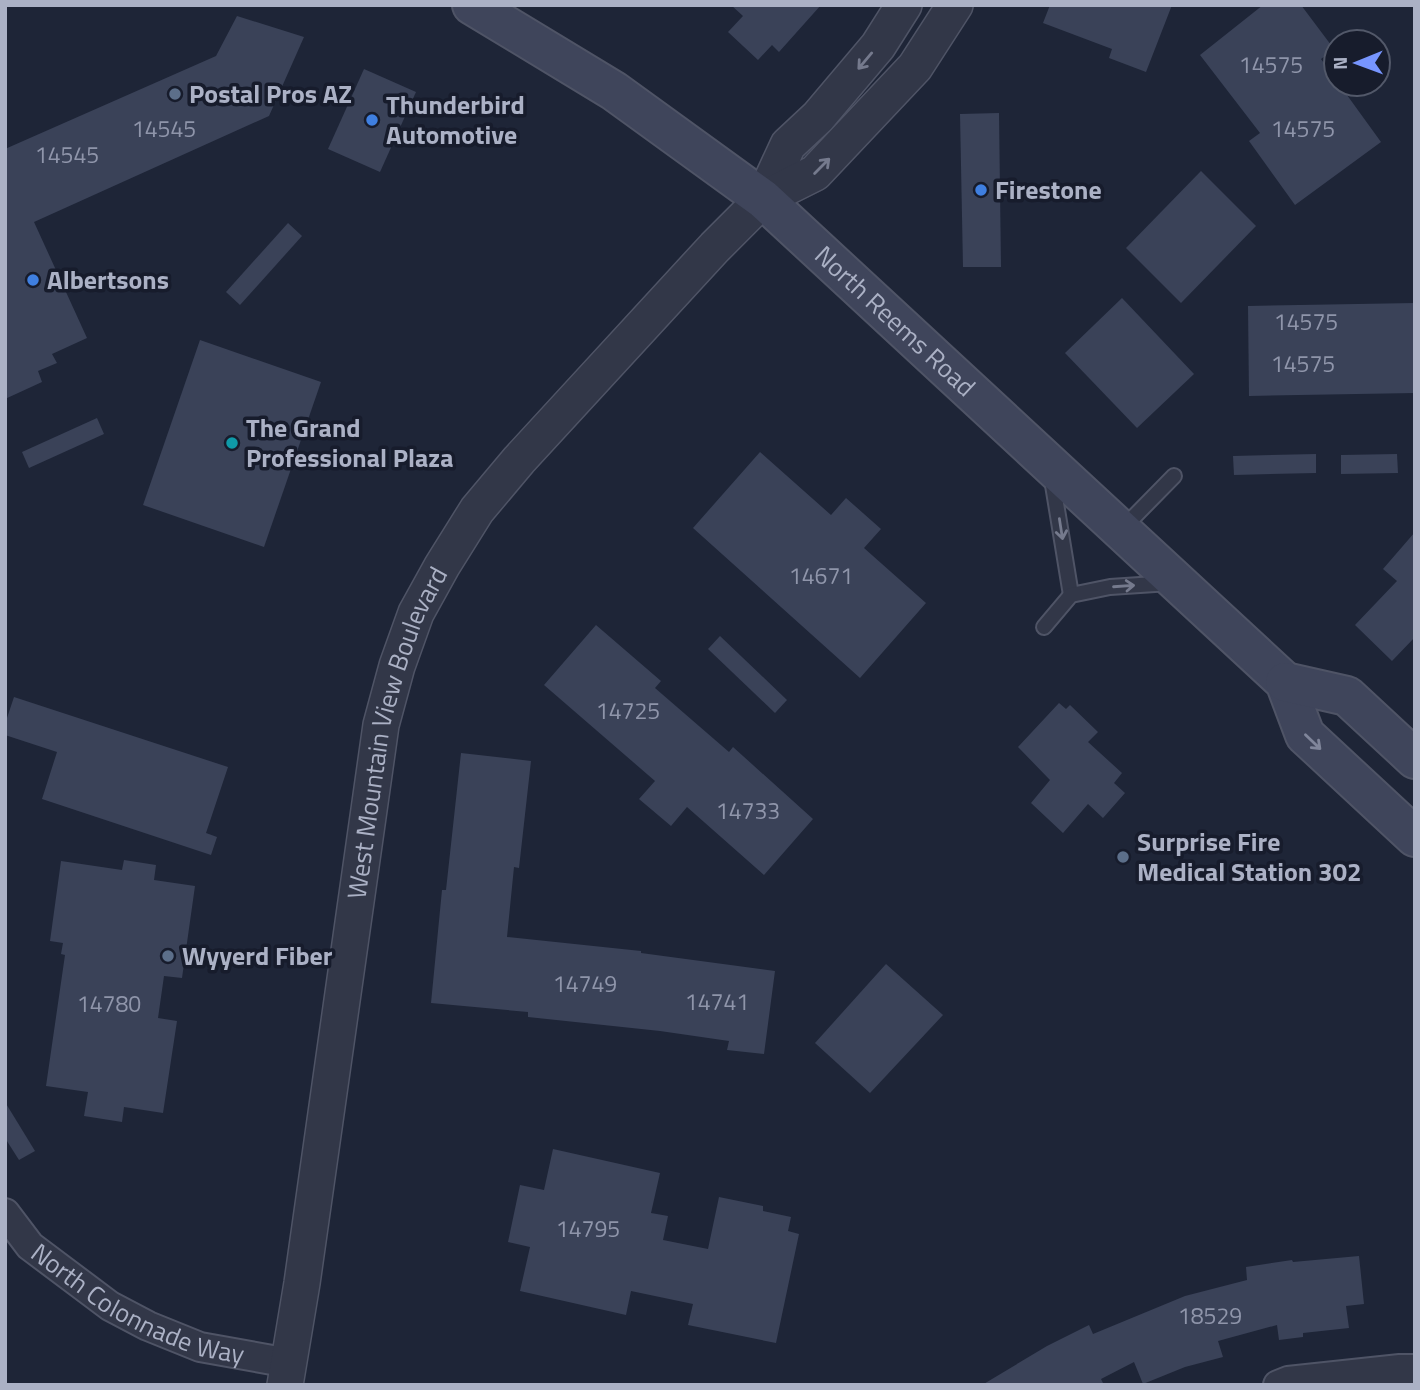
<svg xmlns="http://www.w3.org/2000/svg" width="1420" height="1390" font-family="'Titillium Web',sans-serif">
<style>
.building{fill:#3a4258}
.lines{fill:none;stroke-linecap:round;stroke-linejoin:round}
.service-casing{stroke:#4f5466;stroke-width:18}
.minor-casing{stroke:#4f5466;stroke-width:32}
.tertiary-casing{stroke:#4f5466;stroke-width:38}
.secondary-casing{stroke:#4f5466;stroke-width:42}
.service{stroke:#323748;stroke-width:14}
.minor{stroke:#323748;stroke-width:28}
.tertiary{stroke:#323748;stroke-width:35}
.secondary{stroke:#3f455b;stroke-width:38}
.oneway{stroke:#757a8d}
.oneway2{stroke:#80869b}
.service-dot{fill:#5c6f8a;stroke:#171c2c;stroke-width:2.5}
.shop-dot{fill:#3f7fe0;stroke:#171c2c;stroke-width:2.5}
.culture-dot{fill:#0f9aa8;stroke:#171c2c;stroke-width:2.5}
.labels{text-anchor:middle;stroke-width:7;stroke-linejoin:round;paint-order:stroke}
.number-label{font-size:23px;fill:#8f95aa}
.poi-label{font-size:26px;font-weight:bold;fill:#abb1c5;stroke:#171c2c;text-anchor:start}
.street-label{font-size:26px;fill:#abb1c5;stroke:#171c2c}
</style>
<rect width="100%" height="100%" fill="#1e2537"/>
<g class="building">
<polygon points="731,5 821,5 779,52 772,45 758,60 728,32 743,16"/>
<polygon points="1050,5 1172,5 1146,72 1109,58 1112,49 1043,23"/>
<polygon points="1263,5 1301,5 1334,49 1321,59 1336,80 1336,84 1339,84 1381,142 1295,205 1249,141 1260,133 1200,55"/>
<polygon points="237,16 304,37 269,116 34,222 87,338 52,354 57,363 38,371 42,382 5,399 5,149 216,56"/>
<polygon points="364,69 416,92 380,172 328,149"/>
<polygon points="999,113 1001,267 963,267 960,114"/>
<polygon points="1201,171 1256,226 1181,303 1126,248"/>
<polygon points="288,223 302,236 240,305 226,292"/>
<polygon points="1122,298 1194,374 1137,428 1065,353"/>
<polygon points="1415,303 1415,393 1249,396 1248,306"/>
<polygon points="200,340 321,382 264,547 143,505"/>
<polygon points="97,418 104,434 29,468 22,452"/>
<polygon points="760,452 831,515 846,498 881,529 864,548 926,603 860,678 693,528"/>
<polygon points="1316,454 1316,473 1234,475 1233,456"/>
<polygon points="1397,454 1398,473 1341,474 1341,455"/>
<polygon points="1415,532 1415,637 1392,661 1355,625 1397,581 1383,569"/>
<polygon points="596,625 661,681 655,688 729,752 733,747 813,819 764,875 687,807 671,826 639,799 655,781 544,685"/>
<polygon points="720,636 787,700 775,713 708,649"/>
<polygon points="14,697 228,767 206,833 217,837 211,855 42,799 57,752 5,735 5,724"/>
<polygon points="1059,703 1066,709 1070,705 1098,732 1088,742 1122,773 1114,783 1125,793 1103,818 1088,804 1063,833 1031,803 1050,780 1018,747"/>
<polygon points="461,753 531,761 519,868 514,867 507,937 641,951 641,953 775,971 764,1054 727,1050 729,1041 660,1031 528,1017 528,1012 431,1003 442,890 446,890"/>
<polygon points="124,860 156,865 154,880 195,886 182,978 164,976 158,1018 177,1021 163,1113 124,1107 122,1122 84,1116 88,1092 46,1086 65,955 61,954 63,943 50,941 61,861 122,870"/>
<polygon points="886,964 943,1015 870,1093 815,1043"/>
<polygon points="5,1102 35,1151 19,1160 5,1138"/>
<polygon points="553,1149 660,1173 651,1213 668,1216 663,1240 708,1249 719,1197 763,1206 763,1211 791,1217 788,1231 799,1234 776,1343 688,1325 693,1304 631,1291 626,1315 520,1291 530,1247 508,1242 520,1185 544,1190"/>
<polygon points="1359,1256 1364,1304 1346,1306 1349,1328 1303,1333 1303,1337 1279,1340 1277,1325 1218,1341 1223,1357 1185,1367 1143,1384 1134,1362 1101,1379 1104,1385 982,1385 1047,1346 1089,1325 1093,1334 1185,1296 1247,1280 1246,1267 1292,1260 1293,1262"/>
</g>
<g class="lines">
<defs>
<g id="service">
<polyline points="1052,479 1071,595"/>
<polyline points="1123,528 1174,476"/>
<polyline points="1044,627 1071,595 1110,587 1170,583"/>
</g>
<g id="minor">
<path id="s1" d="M5,1213L30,1246L110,1306L148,1326L200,1347L289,1363"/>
<polyline points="1278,1385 1288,1381 1400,1369 1415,1369"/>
</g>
<g id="tertiary">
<polyline points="763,199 788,145 818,117 878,46 904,5"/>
<path id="s2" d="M285,1385L302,1283L381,725L397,666L416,613L442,566L477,510L519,460L715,247L763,199L815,173L915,67L955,5"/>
</g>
<g id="secondary">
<path id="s3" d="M472,5L614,91L763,199L1285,682L1305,735L1415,837"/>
<polyline points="1285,682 1347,696 1415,759"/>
</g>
</defs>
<use href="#service" class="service-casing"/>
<use href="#minor" class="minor-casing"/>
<use href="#tertiary" class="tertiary-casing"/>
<use href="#secondary" class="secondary-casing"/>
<use href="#service" class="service"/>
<use href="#minor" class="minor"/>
<use href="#tertiary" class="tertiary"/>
<use href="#secondary" class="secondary"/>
</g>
<defs><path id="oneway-shaft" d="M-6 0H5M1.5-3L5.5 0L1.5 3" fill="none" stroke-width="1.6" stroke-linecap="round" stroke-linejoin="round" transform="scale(1.75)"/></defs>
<g class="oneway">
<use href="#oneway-shaft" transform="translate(865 61) rotate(130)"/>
<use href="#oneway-shaft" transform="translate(822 166) rotate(-45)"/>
<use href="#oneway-shaft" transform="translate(1061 529) rotate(81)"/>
<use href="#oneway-shaft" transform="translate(1124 586) rotate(-4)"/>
</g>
<use class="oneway2" href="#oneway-shaft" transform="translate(1313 742) rotate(44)"/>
<g class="service-dot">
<circle cx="175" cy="94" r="7"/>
<circle cx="1123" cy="857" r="7"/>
<circle cx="168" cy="956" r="7"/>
</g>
<g class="shop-dot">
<circle cx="372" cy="120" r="7"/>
<circle cx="981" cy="190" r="7"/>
<circle cx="33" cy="280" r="7"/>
</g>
<circle class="culture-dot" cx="232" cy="443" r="7"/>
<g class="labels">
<g class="number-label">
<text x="1271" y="73">14575</text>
<text x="164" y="137">14545</text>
<text x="1303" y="137">14575</text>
<text x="67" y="163">14545</text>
<text x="1306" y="330">14575</text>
<text x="1303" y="372">14575</text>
<text x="821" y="584">14671</text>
<text x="628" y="719">14725</text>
<text x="748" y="819">14733</text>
<text x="585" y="992">14749</text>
<text x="717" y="1010">14741</text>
<text x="109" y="1012">14780</text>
<text x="588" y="1237">14795</text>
<text x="1210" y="1324">18529</text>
</g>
<g class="poi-label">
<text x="189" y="103">Postal Pros AZ</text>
<text x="386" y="114">Thunderbird<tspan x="386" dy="30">Automotive</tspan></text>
<text x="995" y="199">Firestone</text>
<text x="47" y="289">Albertsons</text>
<text x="246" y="437">The Grand<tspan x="246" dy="30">Professional Plaza</tspan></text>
<text x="1137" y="851">Surprise Fire<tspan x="1137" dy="30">Medical Station 302</tspan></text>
<text x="182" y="965">Wyyerd Fiber</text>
</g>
<g class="street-label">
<text dy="9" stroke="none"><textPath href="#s3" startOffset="530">North Reems Road</textPath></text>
<text dy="9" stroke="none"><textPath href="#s2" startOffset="663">West Mountain View Boulevard</textPath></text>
<text dy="9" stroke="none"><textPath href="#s1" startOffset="166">North Colonnade Way</textPath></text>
</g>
</g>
<rect width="1420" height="1390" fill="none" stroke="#abb1c5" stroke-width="14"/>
<g transform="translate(1357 63) rotate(269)"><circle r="33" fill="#171c2c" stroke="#525869" stroke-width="2"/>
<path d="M0-5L12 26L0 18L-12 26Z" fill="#7795fe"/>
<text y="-10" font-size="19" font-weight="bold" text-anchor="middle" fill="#abb1c5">N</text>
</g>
</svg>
